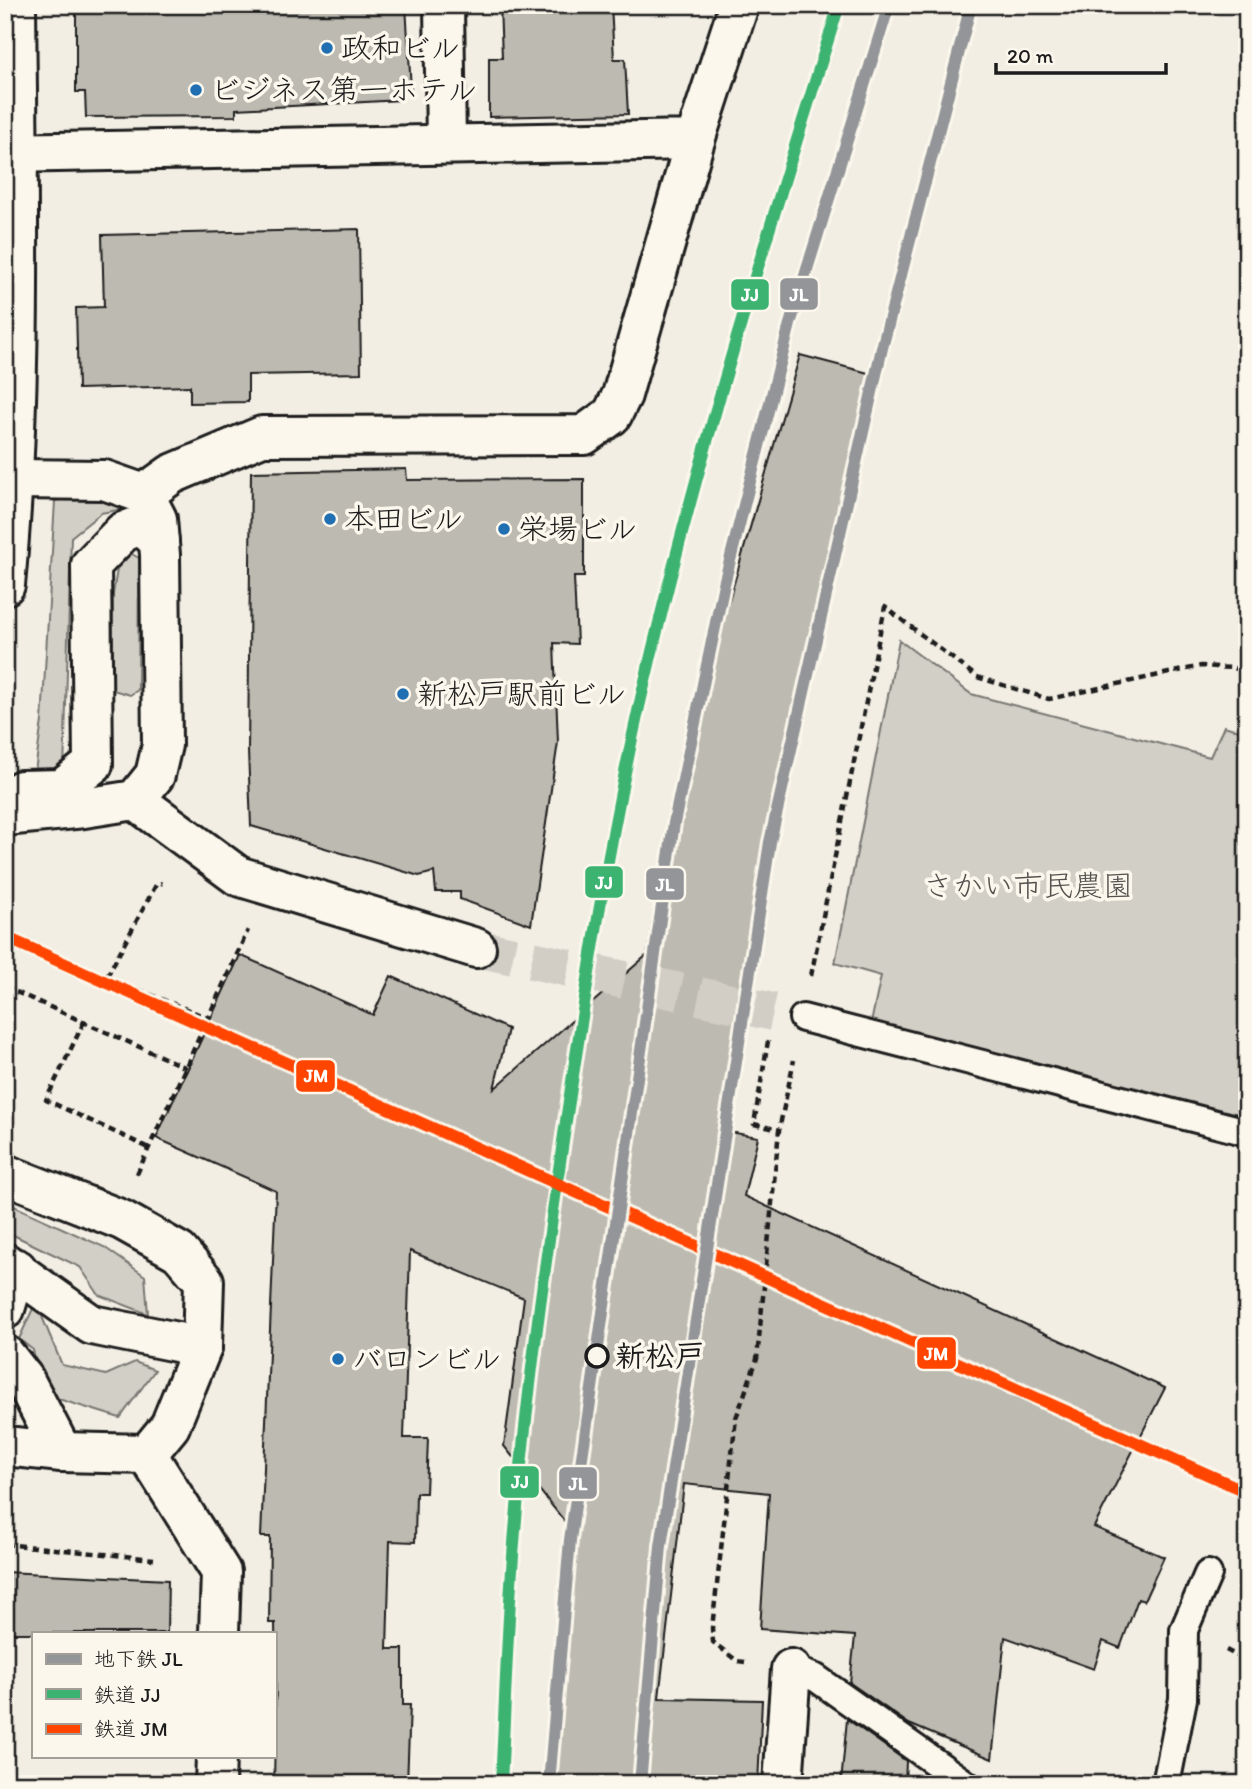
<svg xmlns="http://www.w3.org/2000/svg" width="1252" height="1789" font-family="Itim,'Klee One',sans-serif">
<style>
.green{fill:#d2cfc6;stroke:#777671;stroke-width:2}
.building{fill:#bdbab1;stroke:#1c1c1c;stroke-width:2}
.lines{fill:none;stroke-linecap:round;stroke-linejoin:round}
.pedestrian-tunnel{stroke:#d2cec6;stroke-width:38;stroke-dasharray:38 19;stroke-linecap:butt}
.service-casing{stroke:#1c1c1c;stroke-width:32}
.minor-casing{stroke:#1c1c1c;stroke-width:44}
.tertiary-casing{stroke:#1c1c1c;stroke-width:44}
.path{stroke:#1c1c1c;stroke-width:4.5;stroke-dasharray:7 5;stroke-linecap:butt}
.service{stroke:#fbf7ec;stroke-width:26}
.minor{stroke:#fbf7ec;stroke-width:38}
.tertiary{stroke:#fbf7ec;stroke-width:38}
.rail-1-casing{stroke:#fbf7ec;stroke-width:18}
.rail-2-casing{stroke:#fbf7ec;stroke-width:18}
.rail-1{stroke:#3cb371;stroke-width:12}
.rail-2{stroke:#ff4500;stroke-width:12}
.metro-1-casing{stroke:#fbf7ec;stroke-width:18}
.metro-1{stroke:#939598;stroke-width:12}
.poi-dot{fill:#1f6fb2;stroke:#fbf7ec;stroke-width:2.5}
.stop-dot{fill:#fbf7ec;stroke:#1c1c1c;stroke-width:3.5}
.labels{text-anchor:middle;stroke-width:7;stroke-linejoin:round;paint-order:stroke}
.poi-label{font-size:30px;fill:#1c1c1c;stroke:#fbf7ec;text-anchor:start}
.park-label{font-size:30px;fill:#53524f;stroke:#fbf7ec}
.stop-label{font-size:30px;font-weight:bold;fill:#1c1c1c;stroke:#fbf7ec;text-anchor:start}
.line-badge{stroke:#fbf7ec;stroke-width:2.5}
.badge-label{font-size:19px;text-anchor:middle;font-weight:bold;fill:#fff}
</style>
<rect width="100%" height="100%" fill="#f2eee4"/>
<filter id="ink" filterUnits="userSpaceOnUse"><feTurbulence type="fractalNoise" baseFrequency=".0143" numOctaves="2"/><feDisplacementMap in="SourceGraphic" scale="14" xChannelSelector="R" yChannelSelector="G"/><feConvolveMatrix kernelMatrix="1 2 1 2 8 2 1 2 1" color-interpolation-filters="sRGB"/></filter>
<g filter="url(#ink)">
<g class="green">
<polygon points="90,494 129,508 101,513 71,537 64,772 35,771 42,721 55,501"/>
<polygon points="130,553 139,558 138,690 130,695 113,690 113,594 119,557"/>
<polygon points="899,640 971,694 1210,757 1224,726 1247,733 1247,1119 871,1023 881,976 835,963"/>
<polygon points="5,1202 104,1247 145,1276 148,1314 99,1295 80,1267 5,1231"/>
<polygon points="36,1302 62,1365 106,1375 135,1362 155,1370 120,1418 42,1394 33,1350 19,1339"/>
</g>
<g class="building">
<polygon points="76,5 406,5 411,90 400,90 401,100 236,109 236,116 86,117 85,92 76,92"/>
<polygon points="500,5 611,5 614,59 625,59 628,114 489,117 489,58 502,58"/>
<polygon points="359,229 361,373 248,375 248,402 190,403 190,386 78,389 76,308 104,307 102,235"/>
<polygon points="800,355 876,375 773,817 724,1131 758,1137 744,1196 1165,1388 1094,1527 1164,1557 1144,1601 1138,1599 1120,1648 1103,1641 1094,1669 1005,1637 992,1759 909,1724 850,1683 855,1636 760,1629 769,1493 684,1484 659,1698 762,1700 758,1784 549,1784 566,1523 504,1446 524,1298 410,1251 404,1438 428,1438 426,1493 416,1493 415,1542 390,1541 387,1649 403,1649 403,1705 410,1705 407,1784 274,1784 276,1679 275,1623 269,1623 270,1537 261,1537 276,1191 156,1138 240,955 373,1015 391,976 508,1029 494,1089 647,955 671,801"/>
<polygon points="406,469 407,480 584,479 584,577 574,577 577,644 554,643 558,742 531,925 460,899 460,892 436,892 434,872 419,876 251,826 248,751 251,472"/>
<polygon points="5,1572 168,1580 167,1633 5,1633"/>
<polygon points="847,1719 906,1761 905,1784 841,1784"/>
</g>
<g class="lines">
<polyline class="pedestrian-tunnel" points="476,948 773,1012"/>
<defs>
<g id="service">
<polyline points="803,1018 1247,1132"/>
<polyline points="791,1669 816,1678 966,1784"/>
<polyline points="1166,1784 1183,1699 1184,1630 1208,1574"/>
</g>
<g id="minor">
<polyline points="5,153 695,140 739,5"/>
<polyline points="144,494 172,474 262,436 584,435 612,415 622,395 695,140"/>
<polyline points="21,790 62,789 93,764 91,565 123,532 141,525 159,541"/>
<polyline points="135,800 238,876 476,948"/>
<polyline points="5,816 84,808 135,800 155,775 162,745 160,555 157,519 144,494 104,480 15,479"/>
<polyline points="5,1174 122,1220 179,1252 204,1281 202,1347 170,1426 147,1454"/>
<polyline points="5,1263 92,1325 202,1347"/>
<polyline points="5,1309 17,1269"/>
<polyline points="5,1355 24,1379 62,1452"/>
<polyline points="5,1446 62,1452 147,1454"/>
<polyline points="147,1454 221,1572 219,1633"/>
<polyline points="215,1784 216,1756"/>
<polyline points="783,1784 791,1669"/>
</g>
<g id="tertiary">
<polyline points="444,5 446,143"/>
<path d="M5,585C23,393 18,198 16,5"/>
</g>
</defs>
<use href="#service" class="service-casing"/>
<use href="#minor" class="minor-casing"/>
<use href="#tertiary" class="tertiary-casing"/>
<g class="path">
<polyline points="5,885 12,866"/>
<polyline points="5,935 208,1018"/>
<polyline points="107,976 156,885 162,883"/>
<polyline points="811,976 885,607 977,677 1049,699 1201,666 1247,669"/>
<polyline points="5,987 189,1069"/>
<polyline points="84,1022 46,1100 149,1148"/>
<polyline points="768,1041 754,1124 779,1130"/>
<polyline points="137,1174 248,930"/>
<polyline points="5,1544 154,1559"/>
<polyline points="1226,1650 1247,1661"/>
<polyline points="745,1662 737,1661 713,1642 712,1628 736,1418 757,1359 779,1130 794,1060"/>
</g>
<use href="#service" class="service"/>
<use href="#minor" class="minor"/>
<use href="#tertiary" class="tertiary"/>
<defs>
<path id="rail-1" d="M501,1784C505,1708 507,1632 513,1556C524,1410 545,1265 566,1121C587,983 608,844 639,707C693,470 766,238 839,5"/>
<polyline id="rail-2" points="5,937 1247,1492"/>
</defs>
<use href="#rail-1" class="rail-1-casing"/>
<use href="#rail-2" class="rail-2-casing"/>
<use href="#rail-1" class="rail-1"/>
<use href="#rail-2" class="rail-2"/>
<defs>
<g id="metro-1">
<polyline points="549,1784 570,1540 674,823 724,584 790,324 889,5"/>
<polyline points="640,1784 661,1546 770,842 882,348 971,5"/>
</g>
</defs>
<use href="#metro-1" class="metro-1-casing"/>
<use href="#metro-1" class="metro-1"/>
</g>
</g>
<g class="poi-dot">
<circle cx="327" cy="48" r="7"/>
<circle cx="196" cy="90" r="7"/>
<circle cx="330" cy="519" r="7"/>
<circle cx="504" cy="529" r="7"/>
<circle cx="403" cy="694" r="7"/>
<circle cx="338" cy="1359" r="7"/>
</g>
<circle class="stop-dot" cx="597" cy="1356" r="11"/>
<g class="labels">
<g class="poi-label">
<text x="341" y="58">政和ビル</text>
<text x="210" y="100">ビジネス第一ホテル</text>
<text x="344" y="529">本田ビル</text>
<text x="518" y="539">栄場ビル</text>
<text x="417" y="704">新松戸駅前ビル</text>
<text x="352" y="1369">バロンビル</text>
</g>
<g class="park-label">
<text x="1028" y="896">さかい市民農園</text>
</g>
<g class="stop-label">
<text x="615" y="1366">新松戸</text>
</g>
</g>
<g class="line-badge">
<rect x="779" y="277" width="40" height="34" rx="7" fill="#939598"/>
<rect x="730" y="278" width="40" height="33" rx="7" fill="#3cb371"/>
<rect x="584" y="865" width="40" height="34" rx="7" fill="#3cb371"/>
<rect x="645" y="867" width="40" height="34" rx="7" fill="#939598"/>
<rect x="295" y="1059" width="41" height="34" rx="7" fill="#ff4500"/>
<rect x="916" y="1336" width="41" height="34" rx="7" fill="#ff4500"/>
<rect x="499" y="1465" width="41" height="34" rx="7" fill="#3cb371"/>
<rect x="558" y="1466" width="40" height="34" rx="7" fill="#939598"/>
</g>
<g class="badge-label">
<text x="799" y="301">JL</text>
<text x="750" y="301">JJ</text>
<text x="604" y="889">JJ</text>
<text x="665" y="891">JL</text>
<text x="316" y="1082">JM</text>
<text x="936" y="1360">JM</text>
<text x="520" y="1488">JJ</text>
<text x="578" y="1490">JL</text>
</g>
<rect width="1252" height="1789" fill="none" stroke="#fbf7ec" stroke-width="28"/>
<rect x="14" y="14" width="1224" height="1761" fill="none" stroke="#1c1c1c" stroke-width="2.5" filter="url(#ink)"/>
<rect x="32" y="1632" width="245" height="126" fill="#fbf7ec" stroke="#a29f99" stroke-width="2"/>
<rect x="46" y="1654" width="35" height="10" fill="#939598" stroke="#a29f99" stroke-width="2"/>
<text x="94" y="1666" font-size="21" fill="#1c1c1c">地下鉄 JL</text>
<rect x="46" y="1689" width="35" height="10" fill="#3cb371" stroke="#a29f99" stroke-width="2"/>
<text x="94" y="1702" font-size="21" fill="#1c1c1c">鉄道 JJ</text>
<rect x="46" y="1724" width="35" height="10" fill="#ff4500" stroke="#a29f99" stroke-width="2"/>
<text x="94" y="1736" font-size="21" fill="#1c1c1c">鉄道 JM</text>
<path d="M996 63v10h170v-10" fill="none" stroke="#1c1c1c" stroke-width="3.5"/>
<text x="1007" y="63" font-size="21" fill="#1c1c1c" stroke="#fbf7ec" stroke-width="5" paint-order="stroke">20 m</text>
</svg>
